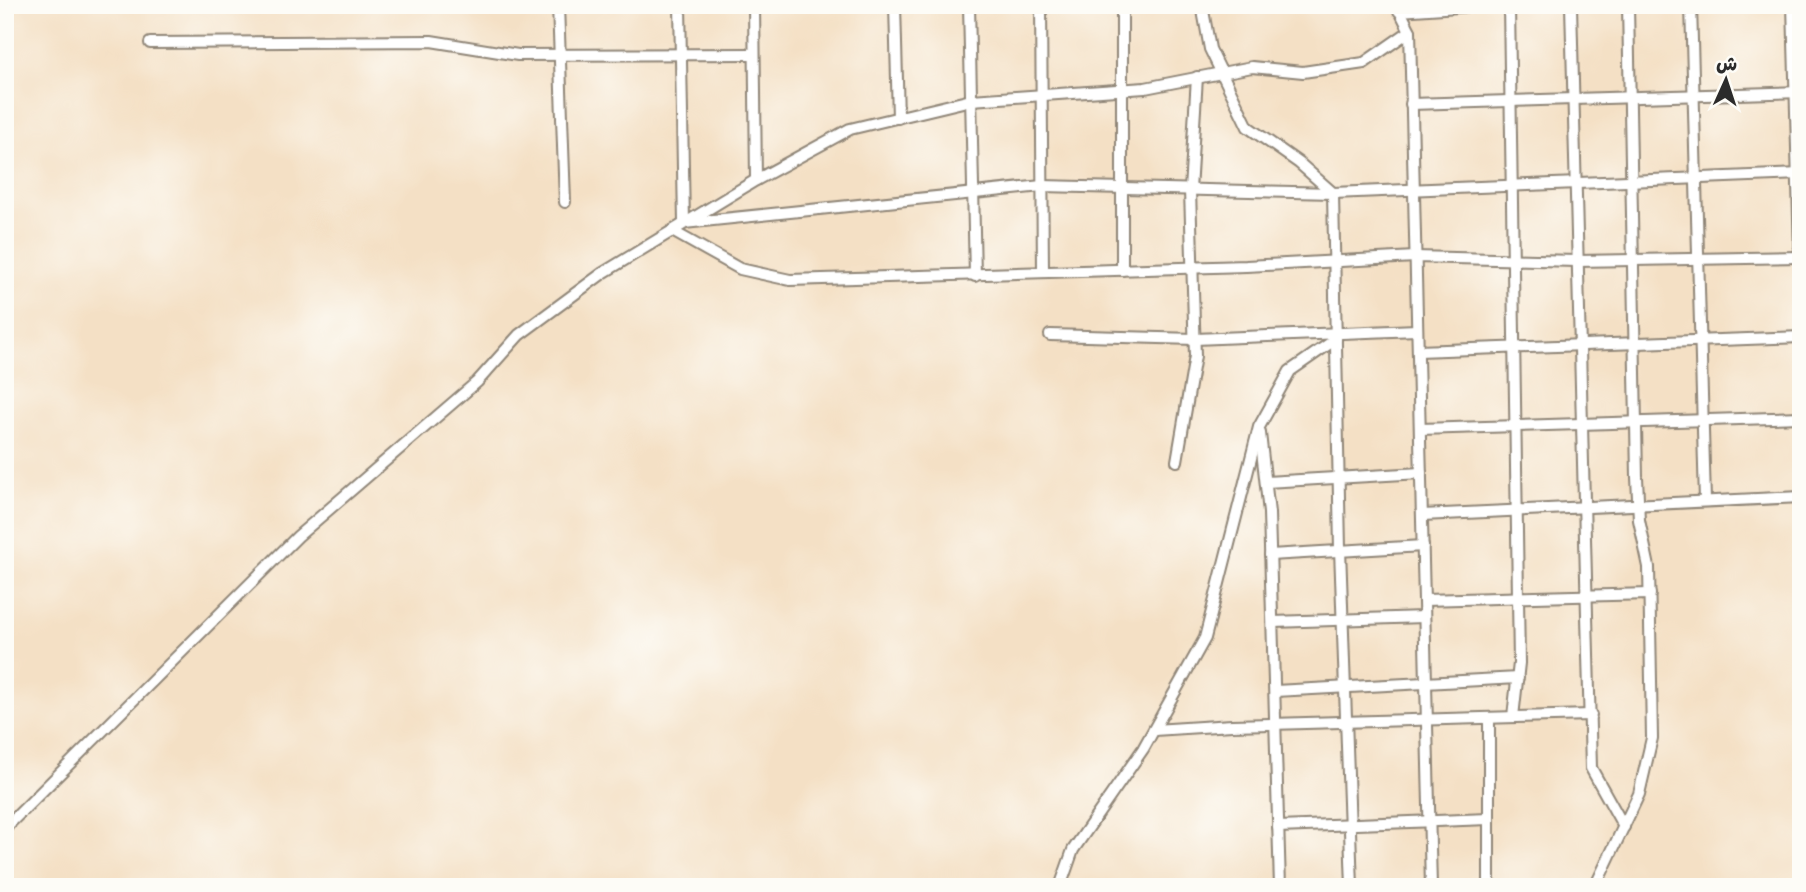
<svg xmlns="http://www.w3.org/2000/svg" width="1806" height="892" font-family="Pangolin,'Playpen Sans Arabic',sans-serif">
<style>
.lines{fill:none;stroke-linecap:round;stroke-linejoin:round}
.minor-casing{stroke:#908678;stroke-width:14}
.minor{stroke:#fff;stroke-width:10}
</style>
<rect width="100%" height="100%" fill="#fdfcf7"/>
<filter id="ink" filterUnits="userSpaceOnUse"><feTurbulence type="fractalNoise" baseFrequency=".0143" numOctaves="2"/><feDisplacementMap in="SourceGraphic" scale="14" xChannelSelector="R" yChannelSelector="G"/><feConvolveMatrix kernelMatrix="1 2 1 2 8 2 1 2 1" color-interpolation-filters="sRGB"/></filter>
<filter id="wash" filterUnits="userSpaceOnUse"><feTurbulence type="fractalNoise" baseFrequency=".00686" numOctaves="4" result="noise"/><feDisplacementMap in="SourceGraphic" scale="28" xChannelSelector="R" yChannelSelector="G"/><feGaussianBlur stdDeviation="1.57" result="paint"/><feColorMatrix in="noise" values="0 0 0 0 0 0 0 0 0 0 0 0 0 0 0 0 0 1.4 0 .05"/><feComposite in="paint" operator="in"/></filter>
<g filter="url(#wash)">
<rect width="100%" height="100%" fill="#f4e0c5"/>
</g>
<g filter="url(#ink)">
<g class="lines">
<defs>
<g id="minor">
<polyline points="558,5 565,202"/>
<polyline points="680,5 684,223 1042,186 1333,193 1801,174"/>
<polyline points="754,5 756,180"/>
<polyline points="895,5 898,118"/>
<polyline points="969,5 975,276"/>
<polyline points="1041,5 1043,272"/>
<polyline points="1202,5 1210,49 1248,127 1299,163 1333,193 1340,549 1352,887"/>
<polyline points="1397,5 1410,31 1431,887"/>
<polyline points="1509,5 1519,663 1513,717"/>
<polyline points="1571,5 1591,768 1624,827"/>
<polyline points="1608,5 1636,5"/>
<polyline points="1691,5 1705,501"/>
<polyline points="1793,5 1801,291"/>
<polyline points="1399,11 1488,5"/>
<polyline points="150,43 431,41 518,55 754,54"/>
<polyline points="1411,104 1801,92"/>
<polyline points="672,231 740,269 790,280 1246,266 1415,257 1577,261 1801,257"/>
<polyline points="1122,270 1122,5"/>
<polyline points="1050,335 1195,339 1417,330"/>
<polyline points="1418,351 1801,337"/>
<polyline points="1420,429 1801,417"/>
<polyline points="1260,433 1269,513 1280,887"/>
<polyline points="1177,461 1195,356 1190,190 1197,77"/>
<polyline points="1266,482 1421,473"/>
<polyline points="1422,515 1801,497"/>
<polyline points="1270,555 1423,546"/>
<polyline points="1424,600 1650,594"/>
<polyline points="1273,622 1424,617"/>
<polyline points="1275,691 1518,678"/>
<polyline points="1489,718 1489,887"/>
<polyline points="1154,730 1232,725 1591,715"/>
<polyline points="1278,827 1489,819"/>
<polyline points="5,828 298,536 477,382 519,335 603,273 756,180 850,129 971,100 1145,88 1252,67 1303,72 1364,63 1410,31"/>
<polyline points="1060,887 1073,850 1143,749 1205,638 1259,427 1290,371 1336,339"/>
<polyline points="1595,887 1639,794 1652,738 1649,567 1639,520 1637,477 1628,5"/>
</g>
</defs>
<use href="#minor" class="minor-casing"/>
<use href="#minor" class="minor"/>
</g>
</g>
<rect width="1806" height="892" fill="none" stroke="#fdfcf7" stroke-width="28"/>
<g transform="translate(1726 80) rotate(3)" stroke="#fdfcf7" stroke-width="5" paint-order="stroke">
<path d="M0-5L12 26L0 18L-12 26Z" fill="#2b2b2b"/>
<text y="-10" font-size="19" font-weight="bold" text-anchor="middle" fill="#2b2b2b">ش</text>
</g>
</svg>
